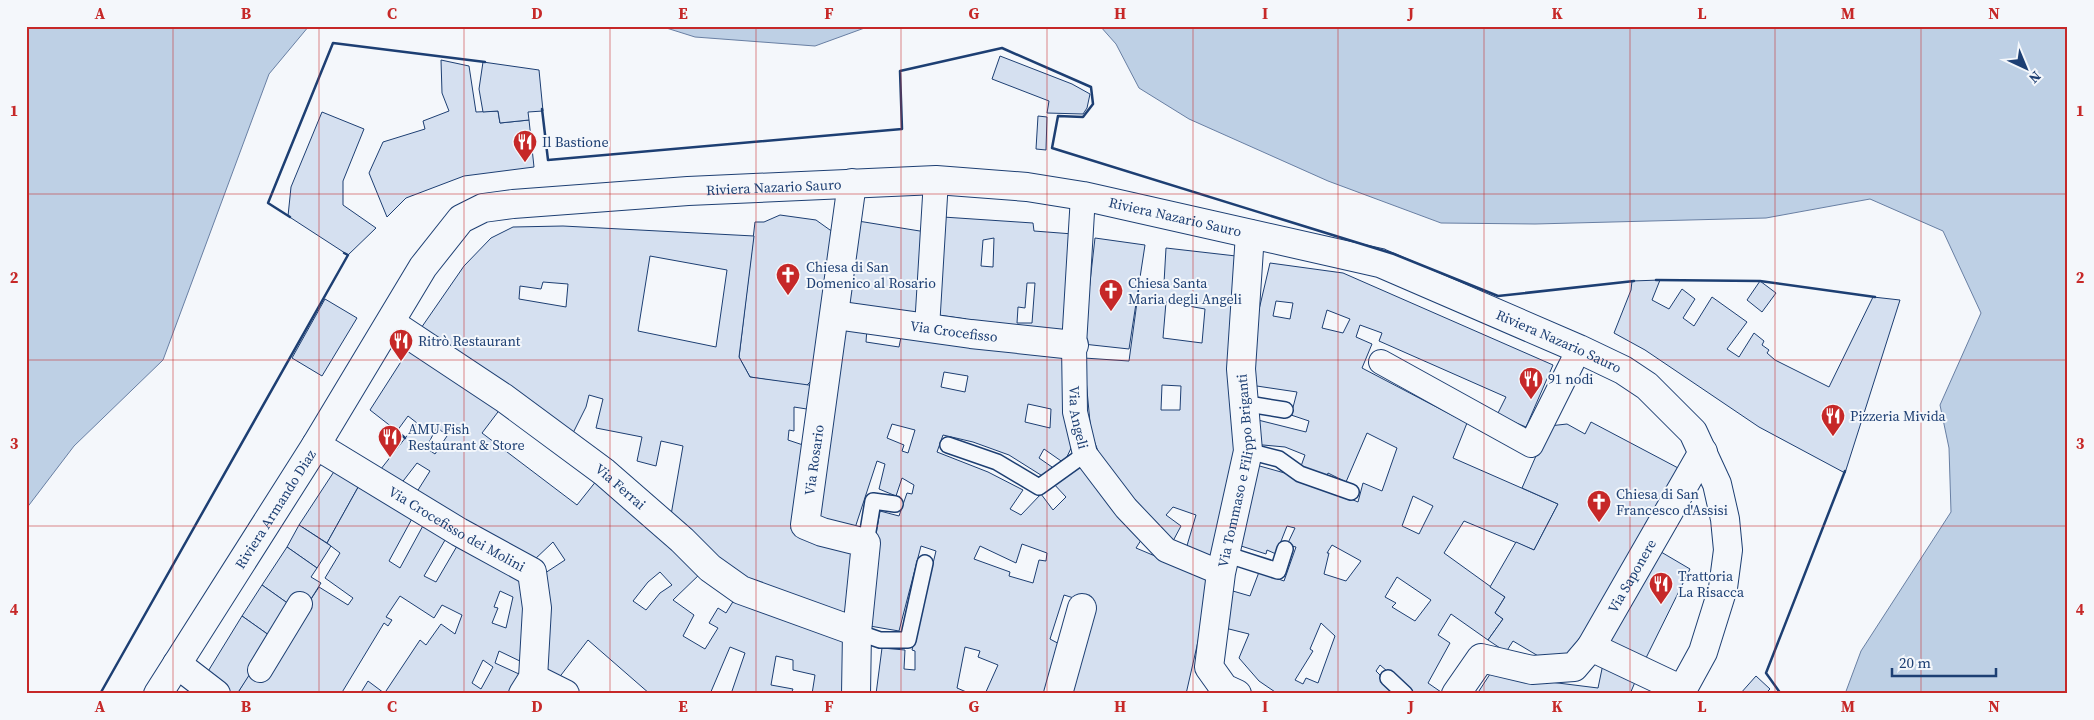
<svg xmlns="http://www.w3.org/2000/svg" width="2094" height="720" font-family="'Source Serif 4',serif">
<style>
.water{fill:#bed0e5;stroke:#687fa3}
.building{fill:#d5e0f0;stroke:#1d3f73;fill-rule:evenodd}
.lines{fill:none;stroke-linecap:round;stroke-linejoin:round}
.service-casing{stroke:#1d3f73;stroke-width:18}
.pedestrian-casing{stroke:#1d3f73;stroke-width:26}
.minor-casing{stroke:#1d3f73;stroke-width:30}
.tertiary-casing{stroke:#1d3f73;stroke-width:30}
.service{stroke:#f4f7fb;stroke-width:15}
.pedestrian{stroke:#f4f7fb;stroke-width:24}
.minor{stroke:#f4f7fb;stroke-width:28}
.tertiary{stroke:#f4f7fb;stroke-width:28}
.wall{stroke:#1d3f73;stroke-width:2.5}
.grid{fill:none;stroke:#c62828;stroke-width:1;stroke-opacity:0.55}
.labels{text-anchor:middle;stroke-width:4;stroke-linejoin:round;paint-order:stroke}
.poi-label{font-size:14px;fill:#1d3f73;stroke:#f4f7fb;text-anchor:start}
.street-label{font-size:14px;fill:#1d3f73;stroke:#f4f7fb}
.neatline{fill:none;stroke:#c62828;stroke-width:2}
.grid-label{font-size:16px;text-anchor:middle;font-weight:bold;fill:#c62828}
</style>
<rect width="100%" height="100%" fill="#f4f7fb"/>
<g class="water">
<polygon points="26,26 309,26 269,74 163,360 74,446 26,509"/>
<polygon points="660,26 870,26 815,46 695,37"/>
<polygon points="1100,26 2068,26 2068,694 1845,694 1861,651 1951,512 1949,448 1940,405 1981,313 1943,231 1870,199 1766,218 1535,224 1441,223 1328,181 1189,119 1139,88 1116,44"/>
</g>
<g class="building">
<polygon points="1000,56 1072,84 1090,94 1087,108 1083,114 1047,113 1049,101 992,79"/>
<polygon points="441,60 469,66 476,112 498,111 500,123 529,120 534,167 464,176 406,198 387,217 369,173 383,142 425,129 423,121 449,111 442,93"/>
<polygon points="483,62 539,70 543,111 528,112 529,120 500,123 498,111 483,112 479,89"/>
<polygon points="322,112 364,129 343,181 343,205 376,228 348,255 288,216 291,187"/>
<polygon points="1038,116 1047,117 1046,150 1036,149"/>
<polygon points="780,215 816,220 830,230 838,232 821,371 806,386 750,377 739,357 755,222 764,222"/>
<path d="M943,217L1033,223L1034,231L1073,234L1066,335L965,326L966,319L938,315ZM994,238L993,267L981,266L983,240ZM1027,283H1035L1032,323H1017L1018,307L1025,308Z"/>
<polygon points="858,221 926,232 920,321 846,310"/>
<path d="M563,226L754,236L739,357L750,377L816,386L813,410L794,407V431L789,430L788,440L803,445L791,529L810,539L855,550L854,570L847,591L846,620L740,580L671,515L683,446L661,441L656,466L637,461L642,437L596,428L603,399L589,395L586,407L573,433L419,331L464,266L491,238L513,227ZM650,256L727,270L716,347L638,331ZM543,282L568,284L566,307L519,299L520,286L541,289Z"/>
<polygon points="1095,238 1145,245 1129,349 1083,344"/>
<path d="M1166,248L1236,256L1234,479L1217,562L1186,549L1196,515L1173,507L1166,515L1181,526L1173,541L1105,469L1091,433L1084,358L1129,361L1140,280L1164,283ZM1166,302L1205,309L1202,343L1163,338ZM1162,385L1181,386L1180,410H1161Z"/>
<path d="M1270,263L1343,273L1553,365L1526,427L1497,415L1506,397L1379,341L1382,333L1360,325L1356,337L1372,344L1362,368L1467,423L1453,458L1558,504L1534,550L1464,521L1444,553L1505,597L1495,613L1503,619L1488,640L1451,614L1438,635L1450,643L1428,683L1441,692L1439,694H1414L1380,665L1376,671L1399,694H1278L1259,681L1239,658L1249,634L1221,627L1226,589L1250,596L1259,572L1284,581L1296,547L1287,545L1295,528L1287,526L1276,554L1267,550L1266,554L1238,545L1256,465L1299,477L1358,502L1363,483L1382,491L1397,448L1367,433L1346,482L1328,473L1326,478L1300,469L1305,455L1285,447L1252,444L1254,419L1306,432L1309,421L1291,415L1297,392L1250,385L1258,314ZM1276,301L1293,303L1290,319L1273,316ZM1327,310L1350,319L1343,333L1322,328ZM1413,496L1433,506L1419,534L1402,526ZM1332,545L1361,561L1346,581L1324,574L1329,553H1327ZM1397,577L1431,600L1415,621L1392,607L1396,603L1385,597ZM1321,623L1335,636L1318,683L1306,678L1303,684L1295,680L1313,651L1310,649Z"/>
<polygon points="1660,280 1652,300 1669,309 1682,289 1695,299 1683,318 1694,326 1712,297 1747,322 1727,349 1739,357 1754,333 1764,341 1762,345 1769,350 1767,353 1775,360 1829,387 1873,297 1900,300 1845,473 1759,427 1645,350 1614,333 1631,290 1632,281"/>
<polygon points="1760,281 1776,293 1762,312 1747,300"/>
<polygon points="325,299 357,318 322,376 292,358"/>
<path d="M843,322L867,328L866,342L899,347L902,332L1069,349L1073,444L1064,463L1044,449L1039,458L1052,467L1044,477L1009,455L973,442L943,435L937,452L988,472L1023,490L1010,509L1021,515L1041,494L1053,510L1066,497L1052,482L1081,461L1143,537L1136,548L1212,580L1186,694H1063L1093,604L1064,595L1050,639L1065,647L1051,694H985L998,665L978,657L980,651L965,647L957,688L971,694H876L882,648L905,650L904,669L915,670V651L912,650L936,551L921,546L899,631L864,625L867,586L880,511L899,516L907,493L912,494L914,485L902,478L896,496L879,489L885,464L877,461L854,531L818,524ZM944,372L968,376L965,392L941,387ZM1028,404L1051,409L1050,428L1025,422ZM892,424L915,430L908,453L902,451L904,445L887,438ZM1022,544L1047,553L1046,561L1039,560L1033,583L1009,576L1010,572L974,559L980,546L1016,563Z"/>
<path d="M413,343L504,404L482,433L577,505L597,480L702,572L673,600L694,615L683,636L705,649L718,628L709,623L718,608L726,613L737,595L851,637V694H812L815,675L793,670V660L776,656L771,685L793,689L791,694H731L745,653L730,647L710,694H650L588,640L558,679L540,667L539,577L565,560L553,542L533,561L413,498L430,471L417,463L397,489L377,474L417,423L408,416L397,431L370,410ZM437,427L447,436L435,454L426,448ZM660,572L672,585L660,593L646,610L633,601L648,582Z"/>
<polygon points="1591,422 1680,469 1573,656 1545,660 1513,641 1506,652 1488,640 1503,619 1495,613 1505,597 1490,587 1516,542 1534,550 1558,504 1522,488 1549,426 1567,424 1585,434"/>
<polygon points="337,467 361,482 327,543 299,525"/>
<path d="M361,482L414,515L389,561L400,568L425,522L448,535L424,576L436,582L460,541L526,579L524,663L499,651L495,663L519,674L514,694H384L420,640L426,645L441,624L455,634L462,615L442,605L434,618L400,596L386,617L392,620L388,626L384,623L341,694H237L254,666L309,602L319,587L348,605L353,598L325,578L340,553L327,543ZM500,591L513,597L506,628L492,623L498,608L494,607ZM483,660L493,667L481,689L472,683Z"/>
<polygon points="299,525 331,546 317,568 287,547"/>
<polygon points="287,547 317,568 311,577 321,583 309,602 293,607 262,585"/>
<polygon points="1656,549 1690,569 1644,662 1602,643"/>
<polygon points="262,585 293,607 273,638 242,616"/>
<polygon points="242,616 273,638 237,694 231,694 207,673"/>
<polygon points="1603,664 1638,675 1630,694 1477,694 1492,671 1518,678 1598,688"/>
<polygon points="1756,676 1770,689 1765,694 1740,694"/>
<polygon points="368,681 384,693 384,694 360,694"/>
</g>
<g class="lines">
<defs>
<g id="service">
<polyline points="1242,403 1285,410"/>
<polyline points="948,445 997,462 1039,487 1085,454"/>
<polyline points="1248,451 1279,459 1300,474 1351,492"/>
<polyline points="866,543 873,501 895,504"/>
<polyline points="1225,554 1278,571 1285,549"/>
<polyline points="857,632 880,640 908,640 925,563"/>
<polyline points="1388,678 1405,694"/>
</g>
<g id="pedestrian">
<path id="s1" d="M1083,196L1074,345L1075,412L1085,454L1126,508L1166,550L1221,573"/>
<polyline points="927,328 936,180"/>
<polyline points="1381,362 1531,445 1579,349"/>
<polyline points="260,670 300,604"/>
</g>
<g id="minor">
<polyline points="852,183 805,525 822,532 866,543 857,632 856,694"/>
<path id="s2" d="M835,315L971,334L1074,345"/>
<path id="s3" d="M391,323L504,398L604,472L682,540L710,568L741,590L857,632"/>
<path id="s4" d="M316,445L459,532L532,572L537,608L533,678L523,694"/>
<path id="s5" d="M1591,647L1703,452"/>
<polyline points="177,664 216,694"/>
<polyline points="533,678 565,694"/>
<polyline points="1058,694 1082,608"/>
<path id="s6" d="M1237,694L1224,688L1209,667L1221,573L1248,451L1241,369L1250,234"/>
<polyline points="1456,694 1481,658 1532,670 1574,667 1591,647 1682,690"/>
</g>
<g id="tertiary">
<path id="s7" d="M158,694L316,445L423,267L461,219L483,208L513,204L688,191L936,180L1027,187L1083,196L1380,263L1579,349L1623,370L1647,386L1693,432L1717,484L1725,519L1728,550L1723,588L1703,652L1680,694"/>
</g>
</defs>
<use href="#service" class="service-casing"/>
<use href="#pedestrian" class="pedestrian-casing"/>
<use href="#minor" class="minor-casing"/>
<use href="#tertiary" class="tertiary-casing"/>
<use href="#service" class="service"/>
<use href="#pedestrian" class="pedestrian"/>
<use href="#minor" class="minor"/>
<use href="#tertiary" class="tertiary"/>
<g class="wall">
<polyline points="542,109 548,160 902,129 900,71 1002,48 1091,87 1093,104 1083,117 1058,116 1052,148 1394,254 1498,296 1634,281"/>
<polyline points="290,217 268,203 333,43 485,62"/>
<polyline points="1656,280 1760,281 1875,297"/>
<polyline points="397,431 405,438"/>
<polyline points="100,694 348,255 344,253"/>
<polyline points="1781,694 1766,673 1845,471"/>
</g>
</g>
<path class="grid" d="M173,26V694M319,26V694M464,26V694M610,26V694M756,26V694M901,26V694M1047,26V694M1193,26V694M1338,26V694M1484,26V694M1630,26V694M1775,26V694M1921,26V694M26,194H2068M26,360H2068M26,526H2068"/>
<defs>
<symbol id="restaurant-pin" viewBox="-11 -11 22 30"><path d="M0 17L-7.5 6A9.5 9.5 0 1 1 7.5 6Z" fill="#c62828" stroke="#f4f7fb"/><path d="M-5-6h1v4h1v-4h1v4h1v-4h1v5L-1.5 .5V6h-2V.5L-5-1ZM5-6V6H3V1.5H1.5Q1.5-4 5-6Z" fill="#fff"/></symbol>
<symbol id="church-pin" viewBox="-11 -11 22 30"><path d="M0 17L-7.5 6A9.5 9.5 0 1 1 7.5 6Z" fill="#c62828" stroke="#f4f7fb"/><path d="M-1.2-6h2.4v3.5h3.3v2.4h-3.3V6h-2.4V-.1h-3.3v-2.4h3.3Z" fill="#fff"/></symbol>
</defs>
<g fill-rule="evenodd">
<use href="#restaurant-pin" x="511" y="128" width="28" height="38"/>
<use href="#church-pin" x="774" y="261" width="28" height="38"/>
<use href="#church-pin" x="1097" y="277" width="28" height="38"/>
<use href="#restaurant-pin" x="387" y="327" width="28" height="38"/>
<use href="#restaurant-pin" x="1517" y="365" width="28" height="38"/>
<use href="#restaurant-pin" x="1819" y="402" width="28" height="38"/>
<use href="#restaurant-pin" x="376" y="423" width="28" height="38"/>
<use href="#church-pin" x="1585" y="488" width="28" height="38"/>
<use href="#restaurant-pin" x="1647" y="570" width="28" height="38"/>
</g>
<g class="labels">
<g class="poi-label">
<text x="542" y="147">Il Bastione</text>
<text x="806" y="272">Chiesa di San<tspan x="806" dy="16">Domenico al Rosario</tspan></text>
<text x="1128" y="288">Chiesa Santa<tspan x="1128" dy="16">Maria degli Angeli</tspan></text>
<text x="418" y="346">Ritrò Restaurant</text>
<text x="1548" y="384">91 nodi</text>
<text x="1850" y="421">Pizzeria Mivida</text>
<text x="408" y="434">AMU Fish<tspan x="408" dy="16">Restaurant &amp; Store</tspan></text>
<text x="1616" y="499">Chiesa di San<tspan x="1616" dy="16">Francesco d'Assisi</tspan></text>
<text x="1678" y="581">Trattoria<tspan x="1678" dy="16">La Risacca</tspan></text>
</g>
<g class="street-label">
<text dy="5" stroke="none"><textPath href="#s7" startOffset="880">Riviera Nazario Sauro</textPath></text>
<text dy="5" stroke="none"><textPath href="#s7" startOffset="1285">Riviera Nazario Sauro</textPath></text>
<text dy="5" stroke="none"><textPath href="#s2" startOffset="120">Via Crocefisso</textPath></text>
<text dy="5" stroke="none"><textPath href="#s7" startOffset="1690">Riviera Nazario Sauro</textPath></text>
<text dy="5" stroke="none"><textPath href="#s1" startOffset="222">Via Angeli</textPath></text>
<text transform="translate(814 460) rotate(-82)" y="5">Via Rosario</text>
<text dy="5" stroke="none"><textPath href="#s6" startOffset="239">Via Tommaso e Filippo Briganti</textPath></text>
<text dy="5" stroke="none"><textPath href="#s3" startOffset="282">Via Ferrai</textPath></text>
<text dy="5" stroke="none"><textPath href="#s7" startOffset="219">Riviera Armando Diaz</textPath></text>
<text dy="5" stroke="none"><textPath href="#s4" startOffset="164">Via Crocefisso dei Molini</textPath></text>
<text dy="5" stroke="none"><textPath href="#s5" startOffset="82">Via Saponere</textPath></text>
</g>
</g>
<rect width="2094" height="720" fill="none" stroke="#f4f7fb" stroke-width="55"/>
<g transform="translate(2026 68) rotate(136)" stroke="#f4f7fb" stroke-width="4" paint-order="stroke">
<path d="M0-4L9 19L0 12L-9 19Z" fill="#1d3f73"/>
<text y="-8" font-size="14" font-weight="bold" text-anchor="middle" fill="#1d3f73">N</text>
</g>
<path d="M1892 668v8h104v-8" fill="none" stroke="#1d3f73" stroke-width="2.5"/>
<text x="1899" y="668" font-size="15" fill="#1d3f73" stroke="#f4f7fb" stroke-width="4" paint-order="stroke">20 m</text>
<rect x="28" y="28" width="2038" height="664" class="neatline"/>
<g class="grid-label">
<text x="100" y="19">A</text>
<text x="246" y="19">B</text>
<text x="392" y="19">C</text>
<text x="537" y="19">D</text>
<text x="683" y="19">E</text>
<text x="829" y="19">F</text>
<text x="974" y="19">G</text>
<text x="1120" y="19">H</text>
<text x="1265" y="19">I</text>
<text x="1411" y="19">J</text>
<text x="1557" y="19">K</text>
<text x="1702" y="19">L</text>
<text x="1848" y="19">M</text>
<text x="1994" y="19">N</text>
<text x="14" y="116">1</text>
<text x="2080" y="116">1</text>
<text x="14" y="283">2</text>
<text x="2080" y="283">2</text>
<text x="14" y="449">3</text>
<text x="2080" y="449">3</text>
<text x="14" y="615">4</text>
<text x="2080" y="615">4</text>
<text x="100" y="712">A</text>
<text x="246" y="712">B</text>
<text x="392" y="712">C</text>
<text x="537" y="712">D</text>
<text x="683" y="712">E</text>
<text x="829" y="712">F</text>
<text x="974" y="712">G</text>
<text x="1120" y="712">H</text>
<text x="1265" y="712">I</text>
<text x="1411" y="712">J</text>
<text x="1557" y="712">K</text>
<text x="1702" y="712">L</text>
<text x="1848" y="712">M</text>
<text x="1994" y="712">N</text>
</g>
</svg>
